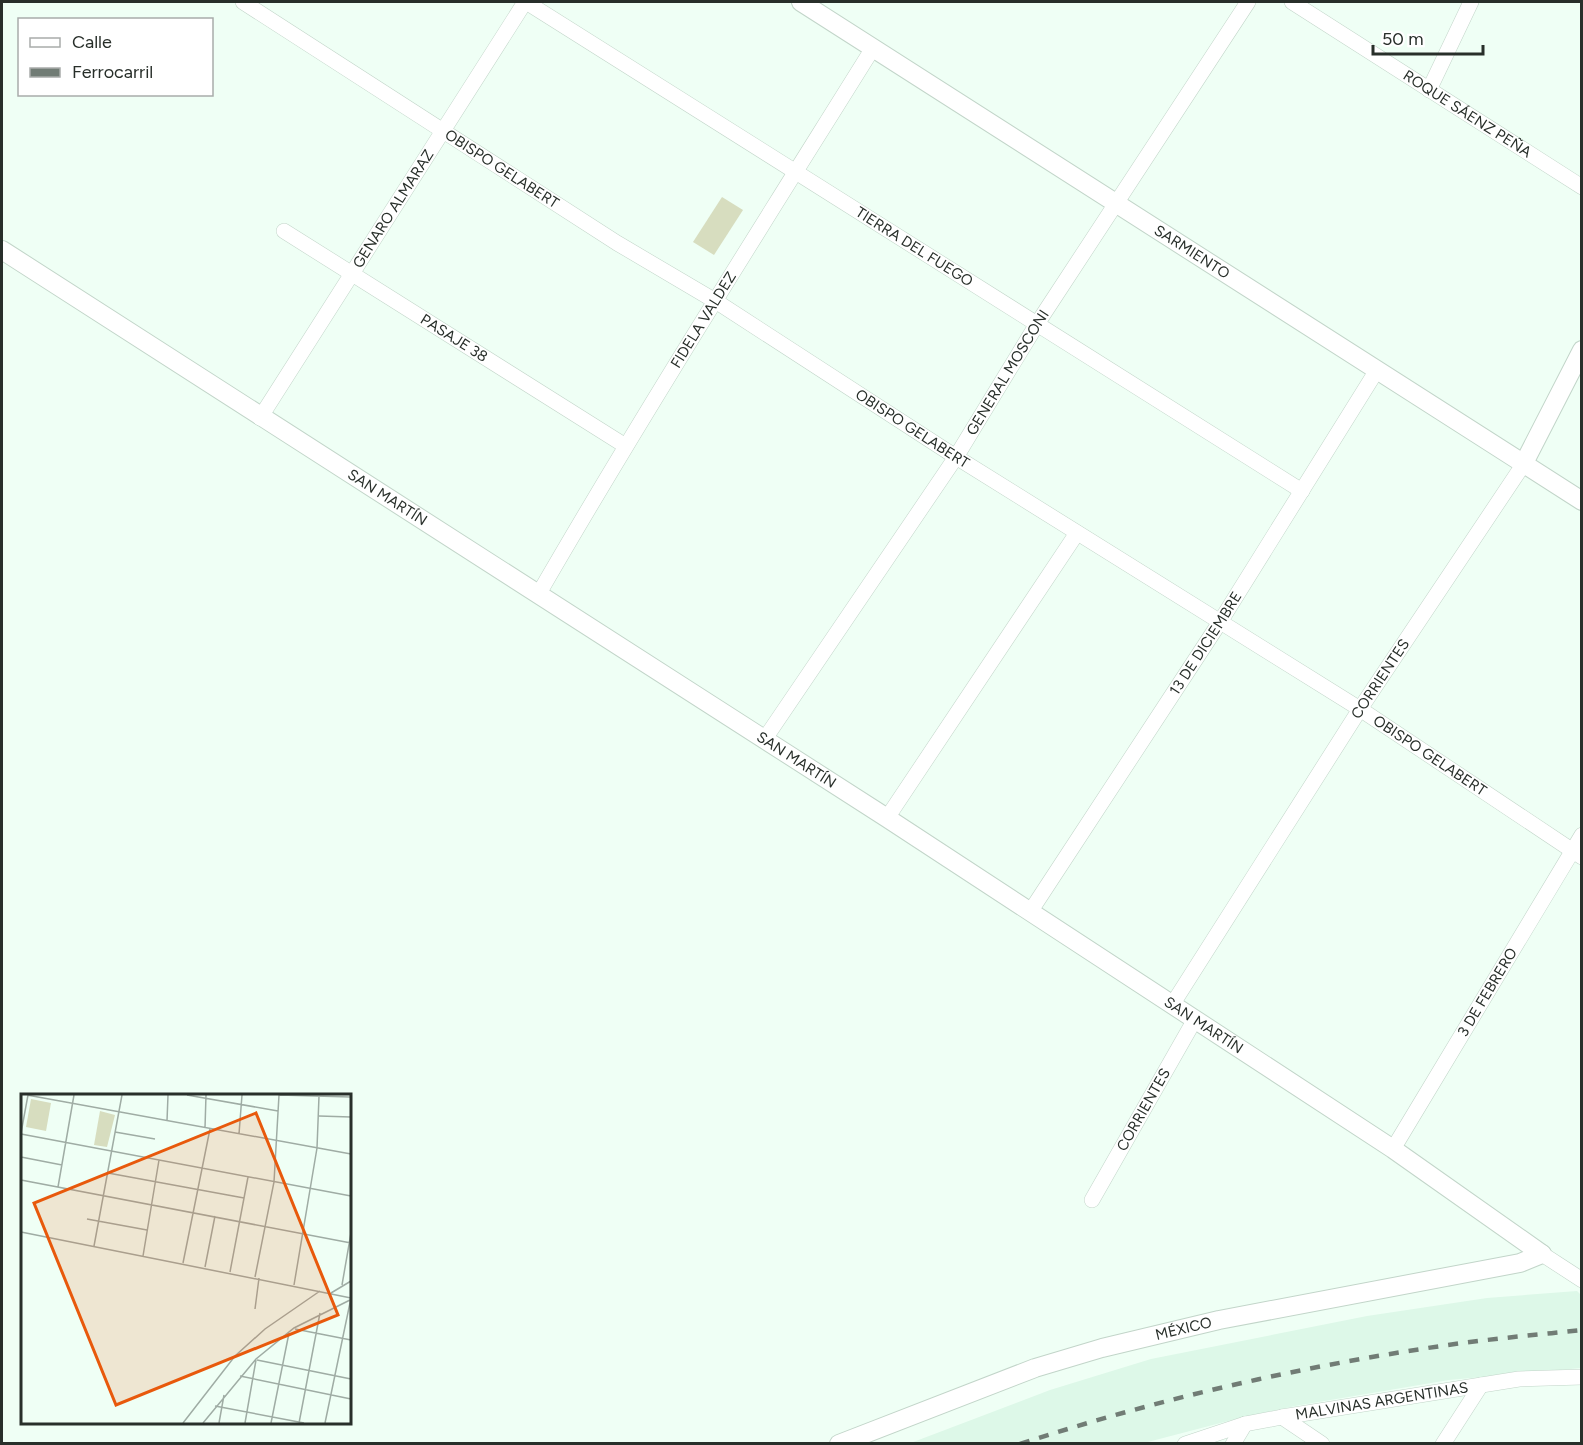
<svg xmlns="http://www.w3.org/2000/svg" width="1583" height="1445" font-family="Figtree,sans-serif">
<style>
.built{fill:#ddf8e8}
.pitch{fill:#d7ddbf}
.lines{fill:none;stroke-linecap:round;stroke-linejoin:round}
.minor-casing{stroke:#c2d5c9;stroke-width:16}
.tertiary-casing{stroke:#c2d5c9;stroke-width:20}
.minor{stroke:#fff;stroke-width:15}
.tertiary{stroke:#fff;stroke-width:18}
.rail{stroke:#717c75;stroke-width:4.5;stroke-dasharray:10 10;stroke-linecap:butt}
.labels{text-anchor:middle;stroke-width:4.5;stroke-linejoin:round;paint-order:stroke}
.street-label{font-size:15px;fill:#282f2a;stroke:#fff}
.inset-road{fill:none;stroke:#9faca4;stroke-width:1.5}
.view{fill:#e8590c;fill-opacity:0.15;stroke:#e8590c;stroke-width:3}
.inset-edge{fill:none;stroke:#282f2a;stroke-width:3}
</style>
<rect width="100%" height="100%" fill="#effff5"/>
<polygon class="built" points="1577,1291 1581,1295 1581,1368 1449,1380 1295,1406 1232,1420 1144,1443 908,1444 1050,1390 1151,1359 1367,1316 1487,1298"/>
<polygon class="pitch" points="722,197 743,210 714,255 693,242"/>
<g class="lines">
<defs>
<g id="minor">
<path id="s1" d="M243,2L617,243L717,302L956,457L1360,709L1582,857"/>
<path id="s2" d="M526,2L1302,491"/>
<path id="s3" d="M1292,2L1582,187"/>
<polyline points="1429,90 1471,2"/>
<path id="s4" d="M284,231L624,445"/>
<path id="s5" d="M260,418L525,2"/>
<path id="s6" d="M538,595C645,410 760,229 873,48"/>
<path id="s7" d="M764,740L956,457L1037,324L1248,2"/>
<polyline points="887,818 1077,533"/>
<path id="s8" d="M1030,912L1220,622L1377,370"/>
<path id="s9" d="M1172,1005L1360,709L1523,465"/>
<path id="s10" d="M1393,1149L1582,835"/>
<path id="s11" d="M1092,1200L1194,1021"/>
<polyline points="1542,1254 1582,1280"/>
<polyline points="1282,1417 1322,1444"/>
<path id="s12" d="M1185,1444L1245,1424L1282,1417L1519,1379L1582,1377"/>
<polyline points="1233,1444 1245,1424"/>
<polyline points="1443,1444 1481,1385"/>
</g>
<g id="tertiary">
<path id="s13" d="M801,2L1582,501"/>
<path id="s14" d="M2,250L887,818L1393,1149L1542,1254"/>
<polyline points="1523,465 1582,350"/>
<path id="s15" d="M839,1444L1035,1368L1102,1348L1219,1320L1520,1263L1542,1254"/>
</g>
</defs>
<use href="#minor" class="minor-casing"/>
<use href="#tertiary" class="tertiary-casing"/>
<use href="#minor" class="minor"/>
<use href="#tertiary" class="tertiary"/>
<path class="rail" d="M1020,1444C1158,1399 1298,1367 1441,1346C1488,1339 1535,1335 1582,1330"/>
</g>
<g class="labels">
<g class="street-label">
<text dy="5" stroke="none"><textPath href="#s3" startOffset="208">ROQUE SÁENZ PEÑA</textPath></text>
<text dy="5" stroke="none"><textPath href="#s1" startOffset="308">OBISPO GELABERT</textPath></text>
<text dy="5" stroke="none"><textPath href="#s5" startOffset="248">GENARO ALMARAZ</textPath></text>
<text dy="5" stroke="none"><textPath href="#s2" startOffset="459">TIERRA DEL FUEGO</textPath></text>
<text dy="5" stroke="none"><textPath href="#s13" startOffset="464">SARMIENTO</textPath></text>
<text dy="5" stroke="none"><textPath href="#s6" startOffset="321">FIDELA VALDEZ</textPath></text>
<text dy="5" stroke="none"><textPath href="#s4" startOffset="201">PASAJE 38</textPath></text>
<text dy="5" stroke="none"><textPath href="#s7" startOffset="441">GENERAL MOSCONI</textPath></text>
<text dy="5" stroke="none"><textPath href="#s1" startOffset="794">OBISPO GELABERT</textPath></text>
<text dy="5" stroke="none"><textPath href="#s14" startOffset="458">SAN MARTÍN</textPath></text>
<text dy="5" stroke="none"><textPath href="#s8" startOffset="321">13 DE DICIEMBRE</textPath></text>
<text dy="5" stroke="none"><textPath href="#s9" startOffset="387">CORRIENTES</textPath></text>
<text dy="5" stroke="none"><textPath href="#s1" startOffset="1406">OBISPO GELABERT</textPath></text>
<text dy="5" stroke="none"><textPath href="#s14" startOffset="944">SAN MARTÍN</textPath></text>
<text dy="5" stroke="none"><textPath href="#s10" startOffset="183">3 DE FEBRERO</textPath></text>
<text dy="5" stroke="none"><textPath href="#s14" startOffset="1430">SAN MARTÍN</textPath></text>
<text dy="5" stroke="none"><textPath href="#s11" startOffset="104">CORRIENTES</textPath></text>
<text dy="5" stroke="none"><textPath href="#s15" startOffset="364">MÉXICO</textPath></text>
<text dy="5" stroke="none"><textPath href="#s12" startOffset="202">MALVINAS ARGENTINAS</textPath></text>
</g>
</g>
<g transform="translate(21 1094)">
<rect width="330" height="330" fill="#effff5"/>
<path d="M79,17L94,21L86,53L73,51Z" fill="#d7ddbf"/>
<path d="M10,5L30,9L25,37L5,33Z" fill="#d7ddbf"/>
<path class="inset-road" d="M6,1L330,60M166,1L257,17M258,1L330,3M298,22L330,23M146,27L147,1M184,34L185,1M94,38L134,45M0,39L7,1M0,40L330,102M218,40L221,1M0,63L41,71M87,79L223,104M0,86L330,149M37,93L53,1M66,125L126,136M0,138L330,204M73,152L101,1M122,162L138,66M162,169L189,35M184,173L194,122M209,178L227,83M234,183L253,88L258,1M273,191L296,54L298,2M321,191L330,139M310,199L330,187M234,215L238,184M274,235L330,246M236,266L330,285M219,282L330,305M194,312L283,329M162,329L214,262L244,235L299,197M182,329L235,265L273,234L329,206M198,329L203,301M224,329L235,266M250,329L268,239M278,329L299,219M304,329L330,204"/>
<path class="view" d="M235,19L317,221L95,311L13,109Z"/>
<rect width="330" height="330" class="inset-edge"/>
</g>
<rect width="1583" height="1445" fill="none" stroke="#282f2a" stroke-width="6"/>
<rect x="18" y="18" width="195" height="78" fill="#ffffff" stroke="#a9acaa" stroke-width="1.5"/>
<rect x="30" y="38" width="30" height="9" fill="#ffffff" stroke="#a9acaa" stroke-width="1.5"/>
<text x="72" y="48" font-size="18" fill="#282f2a">Calle</text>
<rect x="30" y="68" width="30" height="9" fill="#717c75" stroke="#a9acaa" stroke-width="1.5"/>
<text x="72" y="78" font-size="18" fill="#282f2a">Ferrocarril</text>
<path d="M1373 45v9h110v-9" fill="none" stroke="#282f2a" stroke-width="3"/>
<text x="1382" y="45" font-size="18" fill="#282f2a" stroke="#ffffff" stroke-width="4.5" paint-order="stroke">50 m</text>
</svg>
